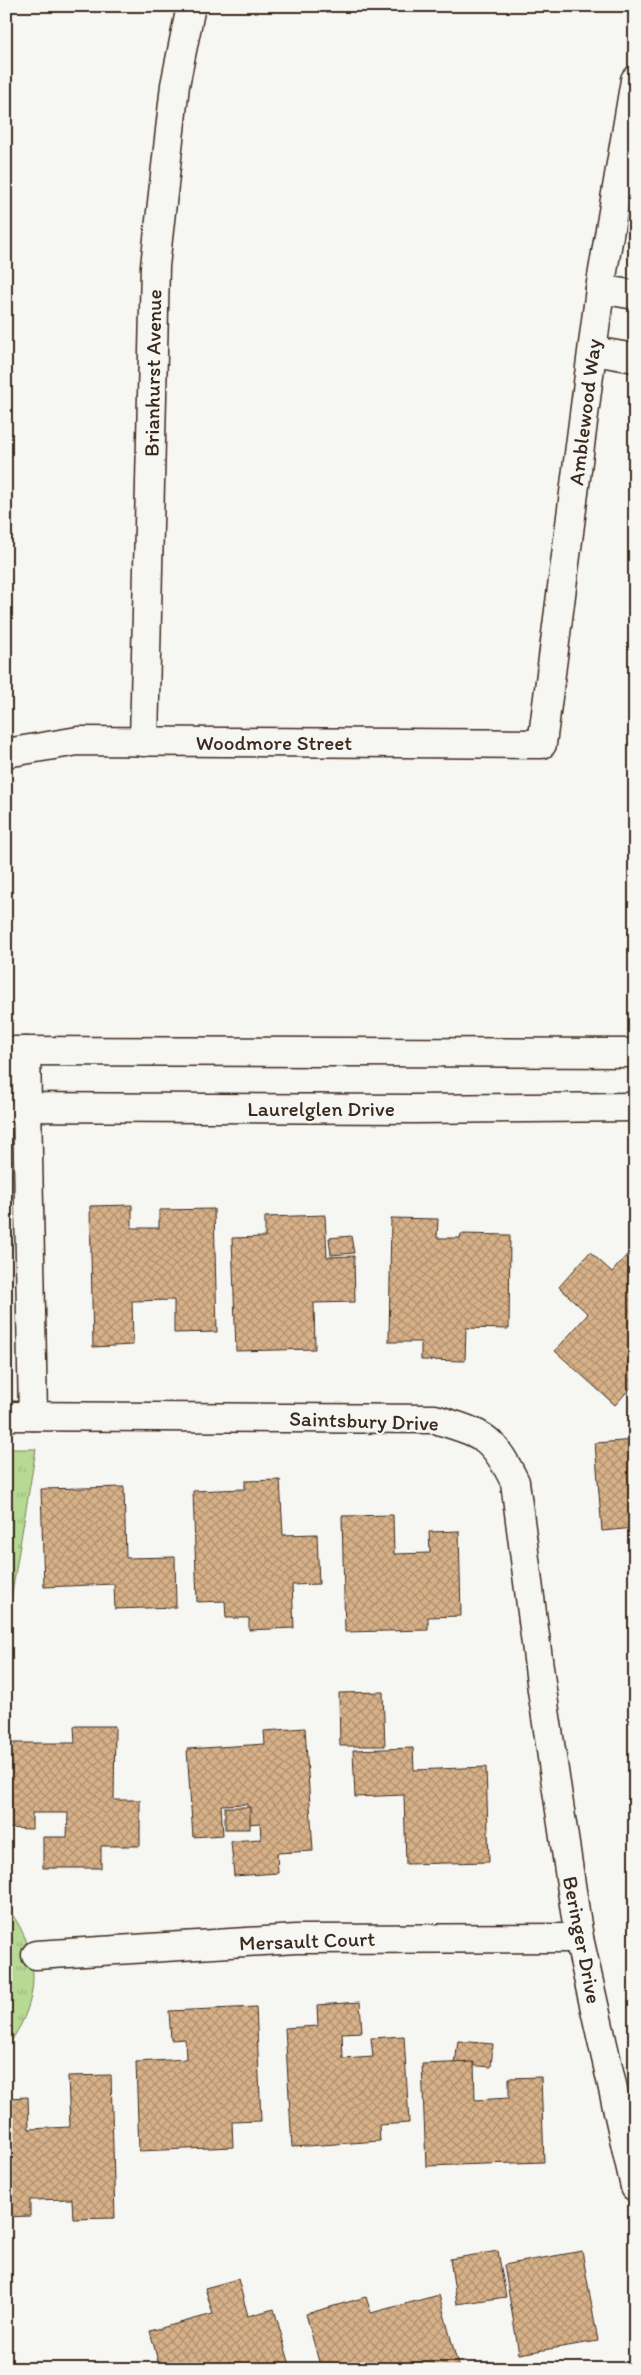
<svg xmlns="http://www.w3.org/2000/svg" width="641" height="2375" font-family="Itim,sans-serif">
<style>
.grass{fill:url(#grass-tufts);stroke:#788258}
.building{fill:url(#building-cross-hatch);stroke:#3b2a1e}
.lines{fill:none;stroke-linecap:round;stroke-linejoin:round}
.street-casing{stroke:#3b2a1e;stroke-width:31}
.secondary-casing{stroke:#3b2a1e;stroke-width:31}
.street{stroke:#f6f6f2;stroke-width:28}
.secondary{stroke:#f6f6f2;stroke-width:28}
.labels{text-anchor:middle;stroke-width:4.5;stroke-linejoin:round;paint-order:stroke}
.street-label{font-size:21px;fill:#3b2a1e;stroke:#f6f6f2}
</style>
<defs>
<pattern id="grass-tufts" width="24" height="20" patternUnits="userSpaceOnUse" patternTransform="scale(1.25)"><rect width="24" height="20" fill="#b6d993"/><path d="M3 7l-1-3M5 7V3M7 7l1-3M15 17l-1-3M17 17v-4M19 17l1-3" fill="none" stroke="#9dba7e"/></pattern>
<pattern id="building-cross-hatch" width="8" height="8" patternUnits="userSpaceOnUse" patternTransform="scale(1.25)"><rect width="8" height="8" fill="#d7b188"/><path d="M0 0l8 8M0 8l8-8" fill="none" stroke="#b0906f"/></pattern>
</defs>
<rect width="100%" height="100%" fill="#f6f6f2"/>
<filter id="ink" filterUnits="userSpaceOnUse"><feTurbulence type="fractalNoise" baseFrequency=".02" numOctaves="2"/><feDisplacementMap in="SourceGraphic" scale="10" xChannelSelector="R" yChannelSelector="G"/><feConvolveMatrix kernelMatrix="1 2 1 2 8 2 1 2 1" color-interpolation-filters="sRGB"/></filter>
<g filter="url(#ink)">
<g class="grass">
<polygon points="6,1449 36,1449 6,1629"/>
<path d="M6,1906C43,1953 41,2002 6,2048Z"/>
</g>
<g class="building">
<polygon points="132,1205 132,1228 159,1228 159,1210 214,1209 217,1332 174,1333 174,1300 132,1301 133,1345 93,1347 90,1206"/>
<polygon points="325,1215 327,1257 354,1256 355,1302 314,1303 315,1349 236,1351 232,1238 265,1237 265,1217"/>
<polygon points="391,1218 438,1219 437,1238 460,1238 461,1234 510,1235 509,1329 466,1328 465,1361 421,1360 421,1342 389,1342"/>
<polygon points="351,1236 354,1253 331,1255 329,1238"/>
<polygon points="633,1248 635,1250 635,1383 615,1405 555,1351 588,1314 559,1287 590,1252 612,1272"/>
<polygon points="635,1440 635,1528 602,1531 595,1443"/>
<polygon points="280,1480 283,1535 317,1534 319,1584 292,1585 294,1628 249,1630 249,1618 226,1618 225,1601 197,1602 193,1491 245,1489 245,1481"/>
<polygon points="124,1487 126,1558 175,1557 176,1607 115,1609 114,1584 44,1587 41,1489"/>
<polygon points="393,1515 394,1554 430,1553 429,1532 459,1531 461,1616 428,1617 428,1630 345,1632 342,1516"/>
<polygon points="383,1692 385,1746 340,1746 339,1693"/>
<polygon points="74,1726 115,1726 114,1800 140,1800 140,1846 101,1846 101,1868 43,1868 43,1837 67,1837 68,1813 32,1813 32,1829 6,1828 6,1743 75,1743"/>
<polygon points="305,1728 313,1851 277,1853 278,1873 234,1876 231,1841 261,1839 260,1823 248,1824 247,1804 221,1805 223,1835 193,1837 187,1749 265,1744 264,1731"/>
<polygon points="413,1748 414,1770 486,1767 489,1862 406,1864 404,1795 355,1797 353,1750"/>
<rect x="225" y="1807" width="25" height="22"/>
<polygon points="360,2002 362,2032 342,2033 343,2059 373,2057 371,2038 404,2036 409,2123 379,2125 380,2141 292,2147 285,2028 318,2026 317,2005"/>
<polygon points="256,2007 261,2121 232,2122 233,2147 139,2151 136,2062 186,2059 185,2039 171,2040 169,2011"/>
<polygon points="458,2041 493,2044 491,2067 455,2064"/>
<polygon points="474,2062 475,2100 509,2098 509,2078 541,2077 544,2162 426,2166 422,2064"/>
<polygon points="111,2075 115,2218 73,2219 72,2199 30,2200 30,2216 6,2217 6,2098 28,2097 29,2129 70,2127 68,2076"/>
<polygon points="498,2251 506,2297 457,2304 450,2259"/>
<polygon points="582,2251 598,2341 519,2354 504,2265"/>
<polygon points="238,2279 248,2316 274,2309 291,2369 160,2369 150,2331 213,2314 205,2288"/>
<polygon points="439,2295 459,2369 321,2369 306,2314 366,2297 371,2313"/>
<polygon points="52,2365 53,2369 25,2369"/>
</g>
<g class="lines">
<defs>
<g id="street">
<polyline points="600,289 635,295"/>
<polyline points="593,351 635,358"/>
<polyline points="144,742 155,266 175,85 191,6"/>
<polyline points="6,753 78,741 542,744 600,289 635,80"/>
<polyline points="26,1051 33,1416"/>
<path d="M6,1416L435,1419C483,1434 492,1435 515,1482L542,1690L579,1938L635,2187"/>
<polyline points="36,1955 296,1939 579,1938"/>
</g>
<g id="secondary">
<polyline points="6,1051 635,1053"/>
<polyline points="6,1107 415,1109 635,1107"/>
</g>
</defs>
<use href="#street" class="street-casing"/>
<use href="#secondary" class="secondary-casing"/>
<use href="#street" class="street"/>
<use href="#secondary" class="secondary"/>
</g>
</g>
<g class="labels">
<g class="street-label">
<text transform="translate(153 373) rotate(-89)" y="7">Brianhurst Avenue</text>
<text transform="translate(585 412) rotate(-83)" y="7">Amblewood Way</text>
<text x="274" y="750">Woodmore Street</text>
<text x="321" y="1116">Laurelglen Drive</text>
<text transform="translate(364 1421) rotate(2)" y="7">Saintsbury Drive</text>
<text transform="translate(582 1940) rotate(79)" y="7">Beringer Drive</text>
<text transform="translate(307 1941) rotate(-2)" y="7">Mersault Court</text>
</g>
</g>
<rect width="641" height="2375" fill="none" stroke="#f6f6f2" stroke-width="25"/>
<rect x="12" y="12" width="616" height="2350" fill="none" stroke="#3b2a1e" stroke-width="2" filter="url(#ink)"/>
</svg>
